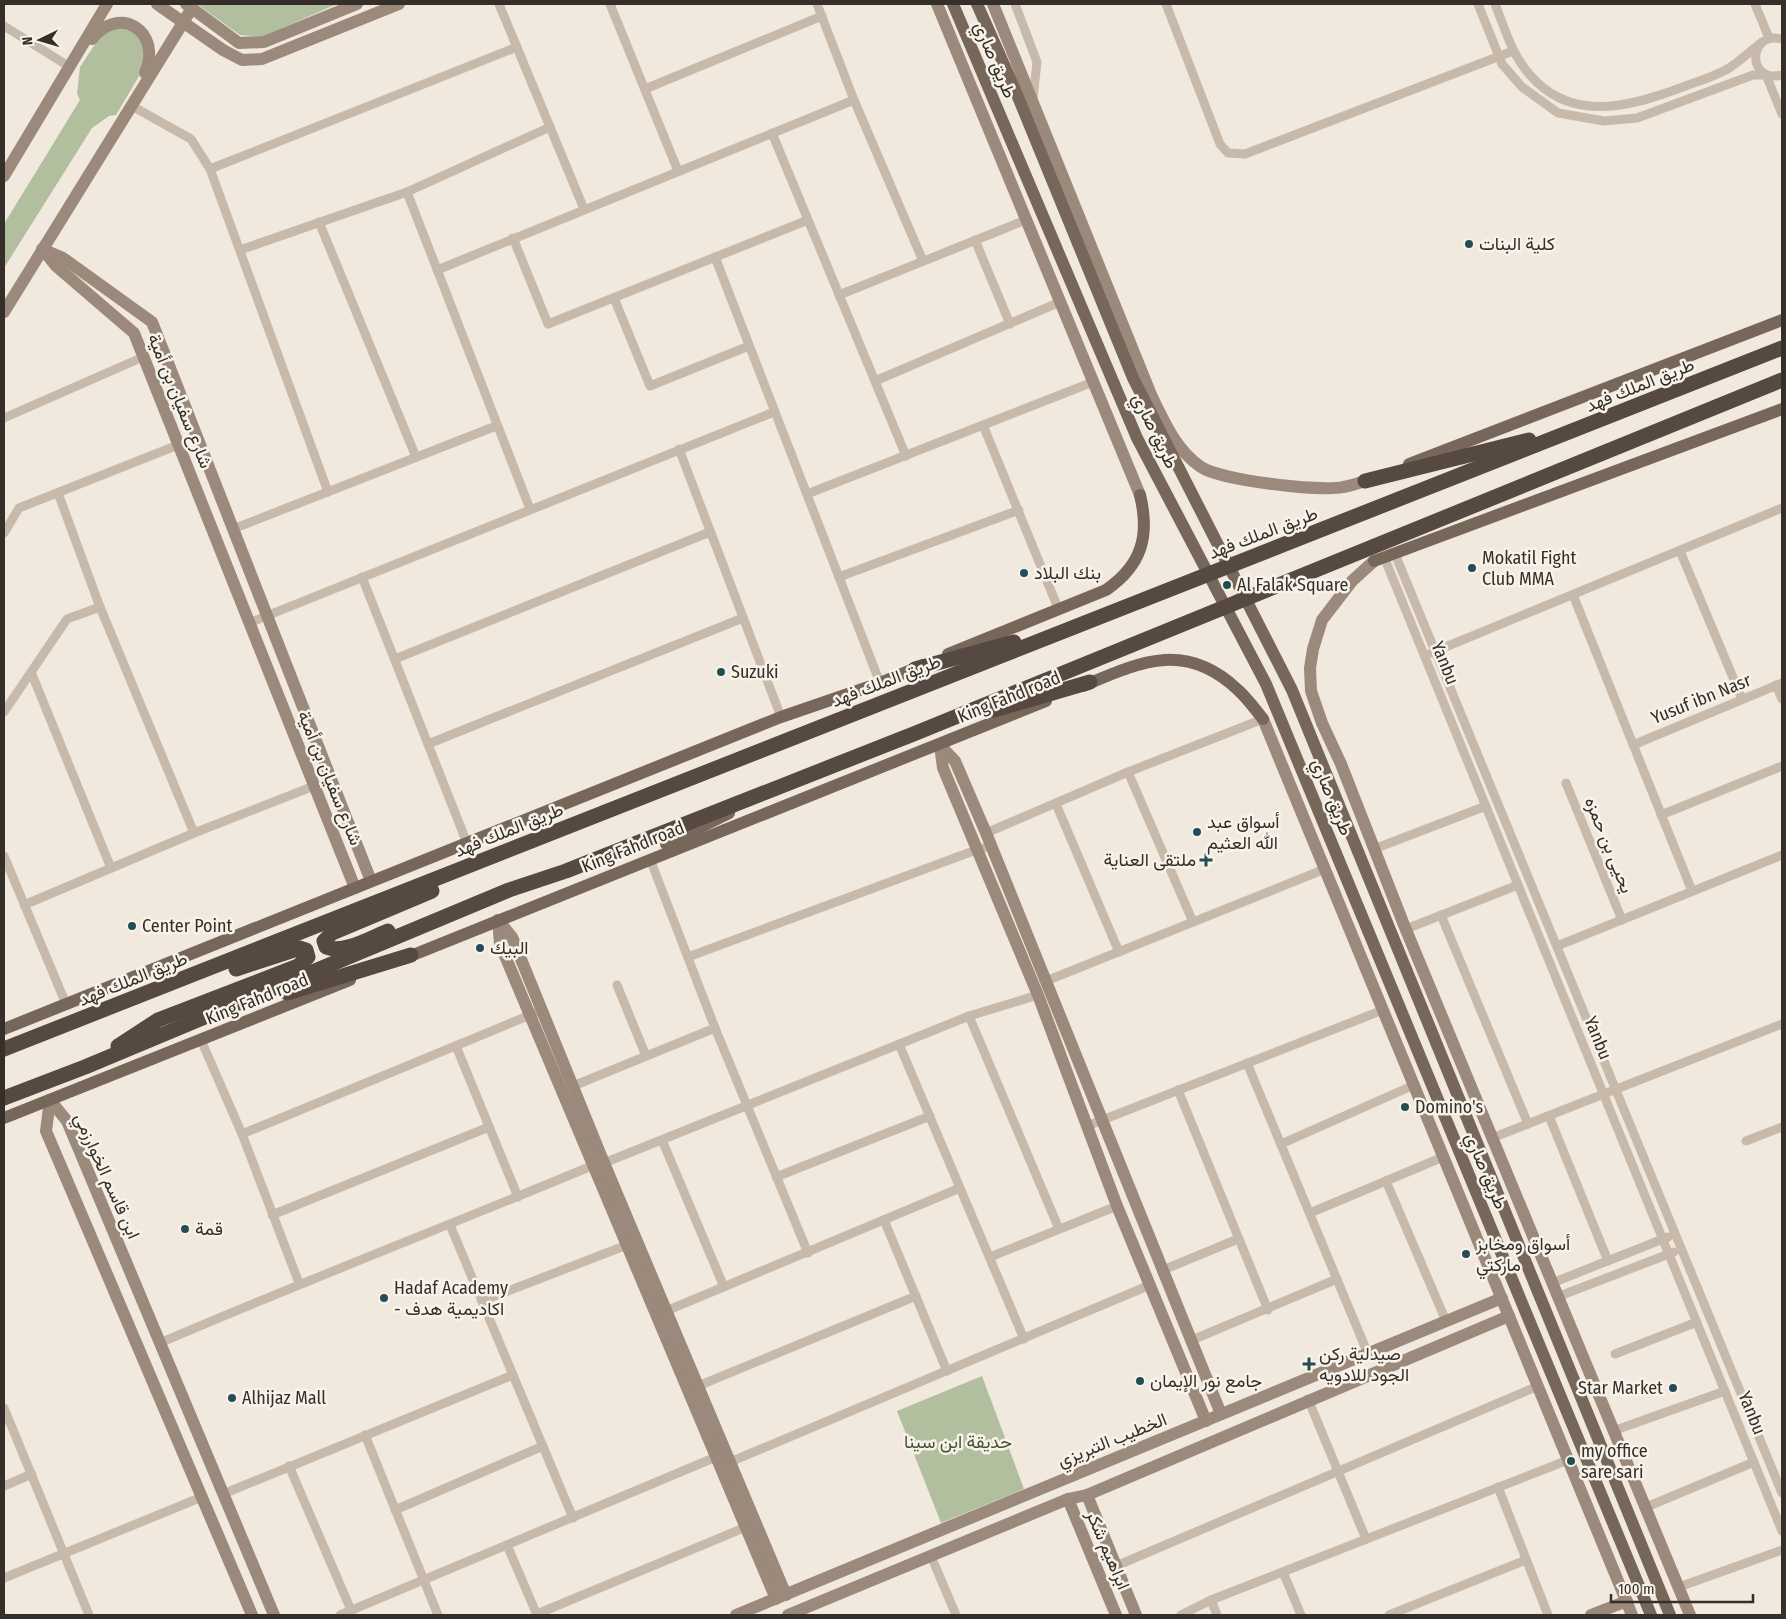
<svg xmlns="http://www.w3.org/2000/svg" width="1786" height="1619" font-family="'Fira Sans Condensed',Vazirmatn,sans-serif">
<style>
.green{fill:#b1bf9f}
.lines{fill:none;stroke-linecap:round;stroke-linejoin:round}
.street{stroke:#c8baaa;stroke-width:9}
.secondary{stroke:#9b8a7c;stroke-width:12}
.primary{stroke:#77675b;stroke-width:12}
.highway{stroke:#564941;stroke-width:15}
.poi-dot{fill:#224d55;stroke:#f8f3ea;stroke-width:2}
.labels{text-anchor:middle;stroke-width:5;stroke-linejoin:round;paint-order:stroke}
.street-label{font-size:18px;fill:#362e29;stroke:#f8f3ea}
.poi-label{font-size:18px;fill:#362e29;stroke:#f8f3ea;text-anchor:start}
.park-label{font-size:18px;fill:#43522f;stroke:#f8f3ea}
</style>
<rect width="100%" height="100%" fill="#f1e9de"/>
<g class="green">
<polygon points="197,4 337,4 262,37 240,35"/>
<polygon points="128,27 143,37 148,61 116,115 109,116 92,128 4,268 4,224 80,100 77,94 80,67 101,35 111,28"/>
<polygon points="982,1376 1024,1489 941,1523 897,1411"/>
</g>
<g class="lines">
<g class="street">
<polyline points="499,4 584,209"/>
<polyline points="610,4 678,171"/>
<polyline points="817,4 854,100 923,261"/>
<polyline points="1015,4 1037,62 1033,98"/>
<polyline points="1166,4 1220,144 1228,153 1245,154 1513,51"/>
<polyline points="1478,4 1502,64 1522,87 1558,113 1604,121 1637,118 1753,75 1766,75 1782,114"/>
<path d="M1495,4C1505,29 1512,55 1530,75C1572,124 1632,106 1683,87C1698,81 1718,76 1732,66C1742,59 1752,50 1762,42"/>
<polyline points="1755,4 1769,38"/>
<polyline points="4,26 70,67"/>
<path d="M1782,39C1748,30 1746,84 1782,75"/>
<polyline points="645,89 822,16"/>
<polyline points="132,106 191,139 210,169 328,492"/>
<polyline points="772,133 906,456"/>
<polyline points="210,169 517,47"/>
<polyline points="407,192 530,509"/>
<polyline points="319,222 416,457"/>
<polyline points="513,238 548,324 808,220"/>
<polyline points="975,240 1010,324"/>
<polyline points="240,250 407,192 550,127"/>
<polyline points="715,257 880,683"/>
<polyline points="437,270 854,100"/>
<polyline points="839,295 1026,220"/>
<polyline points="614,298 650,386 749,346"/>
<polyline points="875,381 1060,302"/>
<polyline points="4,418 143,357"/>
<polyline points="983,425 1058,608"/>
<polyline points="679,449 781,717"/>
<polyline points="58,493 100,607 194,833"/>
<polyline points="807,494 1093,382"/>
<polyline points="233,529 496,426"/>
<polyline points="4,533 19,508 178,445"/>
<polyline points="1680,551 1742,699"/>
<polyline points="1395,554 1782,1493"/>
<polyline points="1384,557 1782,1531"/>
<polyline points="362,577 467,843"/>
<polyline points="839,577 1019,510"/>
<polyline points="1573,595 1692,891"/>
<polyline points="249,623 774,412"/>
<polyline points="1431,653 1782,508"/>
<polyline points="395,659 710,532"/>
<polyline points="31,672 111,868"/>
<polyline points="1776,685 1782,699"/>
<polyline points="4,712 67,619 100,607"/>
<polyline points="428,744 743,618"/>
<polyline points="1633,745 1782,683"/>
<polyline points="1128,772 1193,922"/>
<polyline points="1566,783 1622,920"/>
<polyline points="1056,804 1119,952"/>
<polyline points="1661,815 1782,766"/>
<polyline points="986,833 1128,772 1263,719"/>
<polyline points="1374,849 1486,806"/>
<polyline points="4,856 66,1004"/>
<polyline points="650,859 715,1028 808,1253"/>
<polyline points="24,905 194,833 314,786"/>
<polyline points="1441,915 1528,1124"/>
<polyline points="1406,929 1518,885"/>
<polyline points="1557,946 1782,855"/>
<polyline points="688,957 976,850 991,846"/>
<polyline points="1046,981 1325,869"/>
<polyline points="617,985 646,1056"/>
<polyline points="969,1016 1059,1229"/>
<polyline points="201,1040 242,1134 299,1283"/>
<polyline points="899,1044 1024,1339"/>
<polyline points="456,1046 518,1197"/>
<polyline points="1247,1063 1368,1354"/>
<polyline points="573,1086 715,1028"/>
<polyline points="1178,1090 1268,1310"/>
<polyline points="1549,1116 1608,1261"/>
<polyline points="1087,1126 1383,1010"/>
<polyline points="242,1134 535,1013"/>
<polyline points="1492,1138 1782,1024"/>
<polyline points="662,1140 724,1287"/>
<polyline points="1746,1141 1782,1127"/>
<polyline points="1281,1144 1414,1085"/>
<polyline points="604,1163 969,1016 1038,995"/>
<polyline points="776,1177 930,1116"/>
<polyline points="1386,1181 1446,1321"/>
<polyline points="1310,1213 1443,1157"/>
<polyline points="272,1215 489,1127"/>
<polyline points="884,1220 947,1371"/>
<polyline points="450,1225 573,1518"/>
<polyline points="990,1257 1117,1206"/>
<polyline points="1163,1270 1238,1239"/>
<polyline points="1552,1283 1668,1237"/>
<polyline points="1557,1297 1674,1252"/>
<polyline points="482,1301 627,1245"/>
<polyline points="666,1311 960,1188"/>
<polyline points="1192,1340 1337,1279"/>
<path d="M160,1343C304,1281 450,1225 594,1165"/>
<polyline points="1615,1354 1697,1322"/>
<polyline points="698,1386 916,1296"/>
<polyline points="1308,1399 1366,1539"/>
<polyline points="4,1408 89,1615"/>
<polyline points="1613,1431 1725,1391"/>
<polyline points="365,1435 438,1615"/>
<polyline points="730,1462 1150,1285"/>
<polyline points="289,1466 351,1610"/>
<polyline points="4,1486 32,1474"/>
<polyline points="1498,1487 1548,1615"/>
<polyline points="223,1494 513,1375"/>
<polyline points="1644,1508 1754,1462"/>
<polyline points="395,1510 543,1446"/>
<polyline points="507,1545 537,1615"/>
<polyline points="931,1556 956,1615"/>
<polyline points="1116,1566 1538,1386"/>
<polyline points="1283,1572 1301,1615"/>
<polyline points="4,1578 202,1497"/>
<polyline points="1679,1587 1782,1550"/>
<polyline points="1211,1600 1217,1615"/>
<polyline points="537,1614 746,1527"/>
<polyline points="340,1615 716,1457"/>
<polyline points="1181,1615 1211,1600 1568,1460"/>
<polyline points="1389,1615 1526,1560"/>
</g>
<g class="secondary">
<polyline points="157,4 223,50 242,60 262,59 399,4"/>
<polyline points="186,4 239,43 264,42 357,4"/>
<polyline points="937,4 1140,495"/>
<path d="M993,4L1152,397C1165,423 1176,450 1201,467C1220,480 1319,492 1343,487C1351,486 1358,483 1365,481"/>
<path d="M92,39C119,4 163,31 145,73"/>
<polyline points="4,176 107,4"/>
<polyline points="42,249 63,258 152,322 371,881"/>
<polyline points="44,251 56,266 134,333 355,888"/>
<polyline points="4,312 192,8"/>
<polyline points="1374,561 1352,581 1322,620 1313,649 1310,668 1311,691 1322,723 1341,764 1404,925 1690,1615"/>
<polyline points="1263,719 1632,1615"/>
<polyline points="940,745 955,761 986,833 1221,1414"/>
<polyline points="940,745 943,768 1038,995 1117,1206 1206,1421"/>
<polyline points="498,920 500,944 776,1599"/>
<polyline points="498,920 512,937 604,1163 786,1595"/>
<polyline points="50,1100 67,1121 274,1615"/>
<polyline points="50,1100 46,1131 252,1615"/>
<polyline points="1087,1495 1136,1615"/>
<polyline points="1068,1499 1116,1615"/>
<polyline points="736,1615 1502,1298"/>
<polyline points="788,1615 1068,1499 1087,1495 1509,1316"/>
<polyline points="1591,1615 1627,1601"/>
</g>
<g class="primary">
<polyline points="953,4 1137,438 1266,684 1651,1615"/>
<polyline points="977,4 1014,87 1133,378 1292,690 1670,1615"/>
<polyline points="1409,464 1782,320"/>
<polyline points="1374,561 1782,409"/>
<path d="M948,654L1106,590C1142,565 1150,536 1140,495"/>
<path d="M1083,686C1140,662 1185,640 1238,690C1247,698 1255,709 1263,719"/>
<polyline points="666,844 729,813"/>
<polyline points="403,959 1046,701"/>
<polyline points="4,1029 781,717 880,683 923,665"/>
<polyline points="4,1118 350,980"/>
</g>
<g class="highway">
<polyline points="1365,481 1529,440"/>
<polyline points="915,669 1014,642"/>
<polyline points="994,710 1090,682"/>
<path d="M388,931C370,938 344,954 326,947L324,941L332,933L432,891"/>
<polyline points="287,993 411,955"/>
<polyline points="118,1046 158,1020 298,966 308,957 306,950 300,948 236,969"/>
<polyline points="4,1049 1782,348"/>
<polyline points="4,1098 85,1067 509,890 566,871 916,733 1782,380"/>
</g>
</g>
<g class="poi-dot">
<circle cx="1469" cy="244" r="5"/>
<circle cx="1472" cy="568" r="5"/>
<circle cx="1024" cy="573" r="5"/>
<circle cx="1227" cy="585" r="5"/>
<circle cx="721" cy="672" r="5"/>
<circle cx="1197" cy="832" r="5"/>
<path d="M1203.5 852.5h5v5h5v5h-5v5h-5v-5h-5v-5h5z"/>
<circle cx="132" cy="926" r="5"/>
<circle cx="480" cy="948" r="5"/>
<circle cx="1405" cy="1107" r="5"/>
<circle cx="185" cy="1229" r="5"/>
<circle cx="1466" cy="1254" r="5"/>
<circle cx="384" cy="1298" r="5"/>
<path d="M1306.5 1356.5h5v5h5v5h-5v5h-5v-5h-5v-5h5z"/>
<circle cx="1140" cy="1381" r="5"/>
<circle cx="1673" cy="1388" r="5"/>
<circle cx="232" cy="1398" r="5"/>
<circle cx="1571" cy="1461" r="5"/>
</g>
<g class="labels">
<g class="street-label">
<text transform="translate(995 60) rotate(67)" y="6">طريق صاري</text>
<text transform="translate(1640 385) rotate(-22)" y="6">طريق الملك فهد</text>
<text transform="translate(180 401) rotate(68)" y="6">شارع سفيان بن أمية</text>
<text transform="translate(1155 431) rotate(64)" y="6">طريق صاري</text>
<text transform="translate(1263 533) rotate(-21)" y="6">طريق الملك فهد</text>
<text transform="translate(1445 663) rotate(68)" y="6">Yanbu</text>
<text transform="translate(886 681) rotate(-21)" y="6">طريق الملك فهد</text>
<text transform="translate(1009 697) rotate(-22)" y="6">King Fahd road</text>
<text transform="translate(1701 699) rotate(-22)" y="6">Yusuf ibn Nasr</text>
<text transform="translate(330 778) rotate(68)" y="6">شارع سفيان بن أمية</text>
<text transform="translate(1332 797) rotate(68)" y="6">طريق صاري</text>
<text transform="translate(509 830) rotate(-22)" y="6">طريق الملك فهد</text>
<text transform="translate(1609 845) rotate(68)" y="6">يحيى بن حمزه</text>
<text transform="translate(633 847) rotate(-22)" y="6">King Fahd road</text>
<text transform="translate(133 979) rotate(-22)" y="6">طريق الملك فهد</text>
<text transform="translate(257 999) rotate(-22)" y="6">King Fahd road</text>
<text transform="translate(1598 1038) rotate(68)" y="6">Yanbu</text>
<text transform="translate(1486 1171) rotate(67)" y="6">طريق صاري</text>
<text transform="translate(107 1176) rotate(66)" y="6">ابن قاسم الخوارزمي</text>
<text transform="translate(1752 1413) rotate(68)" y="6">Yanbu</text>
<text transform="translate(1112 1440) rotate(-22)" y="6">الخطيب التبريزي</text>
<text transform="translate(1108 1550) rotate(67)" y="6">ابراهيم شكر</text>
</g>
<g class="poi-label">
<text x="1479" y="250">كلية البنات</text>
<text x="1482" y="564">Mokatil Fight<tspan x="1482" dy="21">Club MMA</tspan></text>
<text x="1034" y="579">بنك البلاد</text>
<text x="1237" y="591">Al Falak Square</text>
<text x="731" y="678">Suzuki</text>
<text x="1207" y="828">أسواق عبد<tspan x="1207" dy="21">الله العثيم</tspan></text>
<text x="1196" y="866" text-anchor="end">ملتقى العناية</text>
<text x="142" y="932">Center Point</text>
<text x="490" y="954">البيك</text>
<text x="1415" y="1113">Domino's</text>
<text x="195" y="1235">قمة</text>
<text x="1476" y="1250">أسواق ومخابز<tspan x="1476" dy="21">ماركتي</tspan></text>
<text x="394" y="1294">Hadaf Academy<tspan x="394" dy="21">- اكاديمية هدف</tspan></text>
<text x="1319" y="1360">صيدلية ركن<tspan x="1319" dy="21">الجود للادويه</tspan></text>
<text x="1150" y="1387">جامع نور الإيمان</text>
<text x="1663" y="1394" text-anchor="end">Star Market</text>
<text x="242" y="1404">Alhijaz Mall</text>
<text x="1581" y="1457">my office<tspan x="1581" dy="21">sare sari</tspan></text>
</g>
<g class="park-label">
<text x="958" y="1448">حديقة ابن سينا</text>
</g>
</g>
<rect width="1786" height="1619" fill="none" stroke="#362e29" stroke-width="10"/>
<g transform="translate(40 40) rotate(265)" stroke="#f8f3ea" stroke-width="4" paint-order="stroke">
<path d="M0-4L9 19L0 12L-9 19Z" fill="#362e29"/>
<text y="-8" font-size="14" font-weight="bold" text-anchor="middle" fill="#362e29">N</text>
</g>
<path d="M1611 1594v8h142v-8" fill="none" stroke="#362e29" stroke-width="2.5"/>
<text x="1618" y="1594" font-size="15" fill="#362e29" stroke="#f8f3ea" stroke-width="4" paint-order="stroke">100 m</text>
</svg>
